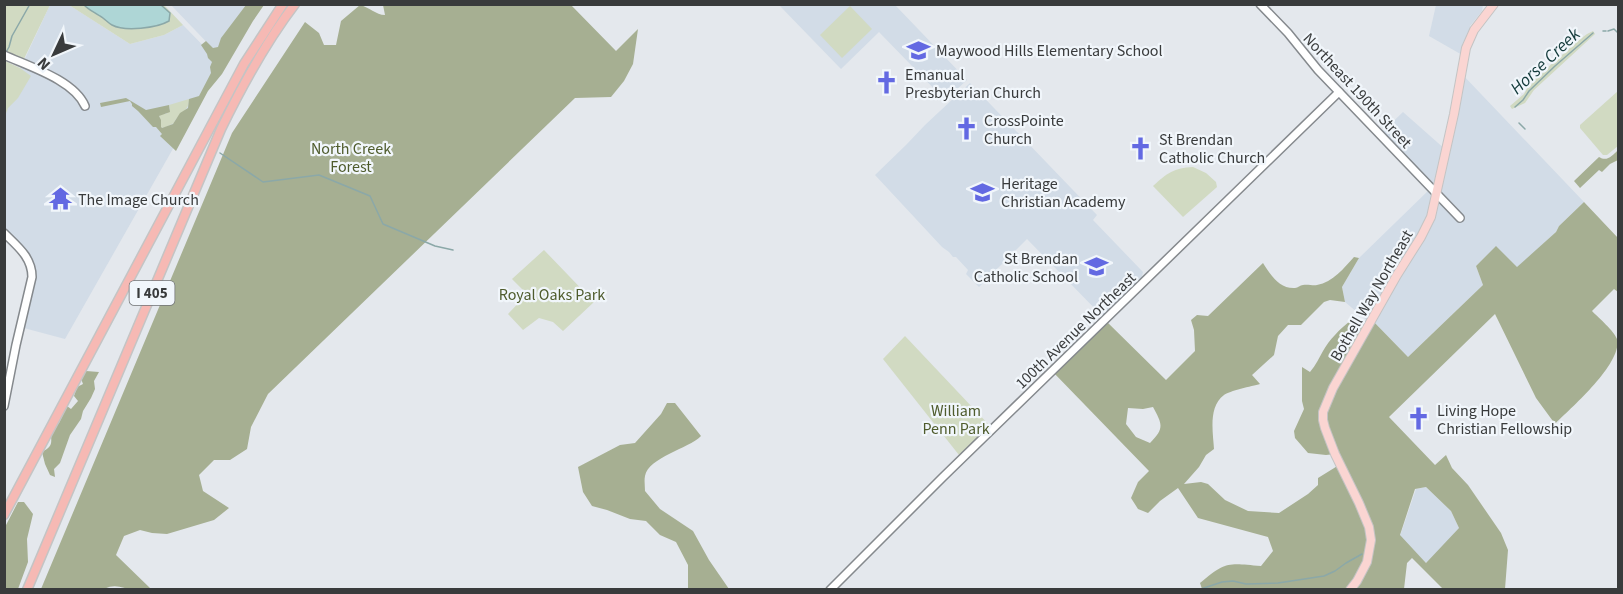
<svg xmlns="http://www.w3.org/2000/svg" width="1623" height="594" font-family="'Source Sans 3',sans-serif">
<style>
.built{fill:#d2dce7}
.green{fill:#d1dac2}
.forest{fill:#a6af92;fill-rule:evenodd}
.water{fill:#aed6d6;stroke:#8ba8a8;stroke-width:1.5}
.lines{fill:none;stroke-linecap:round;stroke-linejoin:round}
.stream{stroke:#8ba8a8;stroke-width:1.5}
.secondary-casing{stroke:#85898d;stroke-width:10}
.primary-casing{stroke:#c4c4c4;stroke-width:10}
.highway-casing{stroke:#c4c4c4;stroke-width:11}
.secondary{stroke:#fff;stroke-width:7}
.primary{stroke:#fad5d2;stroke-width:8}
.highway{stroke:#f6b9b4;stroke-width:8}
.labels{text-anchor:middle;stroke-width:4.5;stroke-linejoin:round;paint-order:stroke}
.shield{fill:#f1f6fb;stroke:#707375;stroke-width:1.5}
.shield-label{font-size:15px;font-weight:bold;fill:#393b3c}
.poi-label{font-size:16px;fill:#393b3c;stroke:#f1f6fb;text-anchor:start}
.street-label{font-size:16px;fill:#393b3c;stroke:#f1f6fb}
.park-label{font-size:16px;fill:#4f5c2d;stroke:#f1f6fb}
.water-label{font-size:18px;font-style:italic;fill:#133a3a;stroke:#f1f6fb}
</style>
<rect width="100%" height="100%" fill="#e4e8ed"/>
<g class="built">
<polygon points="50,5 69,5 130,44 164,35 183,25 221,64 65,339 20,327 32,268 5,233 5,101"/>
<polygon points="171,5 255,5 218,54"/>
<polygon points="779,5 895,5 967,80 945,100 879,32 841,69"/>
<polygon points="1436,5 1483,5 1482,11 1470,26 1474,30 1464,56 1429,36"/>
<polygon points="1461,73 1584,202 1559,226 1556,232 1517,268 1496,247 1476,266 1483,285 1408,357 1372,320 1370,323 1345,302 1342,287 1359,258 1432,187 1380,134 1403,112 1446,150"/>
<polygon points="970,83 1097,215 1093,220 1143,272 1141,280 1103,317 1027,239 979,287 966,274 968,270 956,257 953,257 949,252 942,247 875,175 906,145 925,125"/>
<polygon points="1426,487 1451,511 1459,528 1457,533 1426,563 1400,536 1416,489"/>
</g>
<g class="green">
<polygon points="4,5 50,5 23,61 5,52"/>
<polygon points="69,5 164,5 183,25 164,35 130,44"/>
<polygon points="850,6 872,29 842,58 820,35"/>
<polygon points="1593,31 1595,34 1534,90 1525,103 1512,109 1510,106 1524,94 1530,83 1579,40 1587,34"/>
<polygon points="5,61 20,68 31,76 18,98 8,108 5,116"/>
<polygon points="1618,91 1618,146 1607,155 1603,155 1580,128 1580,125"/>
<path d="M189,99C190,111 178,113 174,123L166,127L161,128V122L159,116L162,114H166L170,109L169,105Z"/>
<path d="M1193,167L1206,173L1216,182L1217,187L1183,217L1153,186C1167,173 1174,168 1193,167Z"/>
<polygon points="544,250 594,302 563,331 553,322 539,318 523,330 508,314 527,294 512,279"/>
<polygon points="905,336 990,426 959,455 883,359"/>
</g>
<g class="forest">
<polygon points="246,5 264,5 253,21 222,74 208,91 176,151 160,136 162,134 156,127 153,127 138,111 132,106 132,104 130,101 101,107 100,103 126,98 146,110 169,105 170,112 159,116 161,120 161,127 162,128 173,124 180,113 188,108 189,99 199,96 211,73 210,67 212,62 208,58 207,54 201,45 206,41 213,48 218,47 221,38"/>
<path d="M571,5L616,51L638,29L633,64L624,81L611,97L575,98L268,394L251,427L247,449L230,460H214L199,475L203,491L229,508L214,520L167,534L152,533L140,530L124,536L116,555L151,589C146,589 140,590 135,590C122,589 117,583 104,589H41L232,133L305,22L319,33L324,45H336L341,21L360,5C369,7 376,15 385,15L383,5Z"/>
<path d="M1618,150V160L1610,164L1602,172L1599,170L1580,188L1574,181L1599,157C1607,162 1612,156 1618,150Z"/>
<path d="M1584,202L1618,238V292L1614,289L1592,311C1599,318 1614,331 1617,339C1623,363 1571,408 1555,424L1536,398L1495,314L1389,417L1435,465L1446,455L1452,468L1468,485L1501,533L1508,550L1505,589H1443L1412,558L1407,563L1404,589H1202L1200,583C1226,561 1228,563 1261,566L1273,551L1268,537L1198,518L1178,488L1160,501L1148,513L1138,509L1131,498L1138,482L1149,471L1052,371L1105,320L1166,380L1195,351L1194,330L1191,320L1197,315L1208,316L1263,263C1270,274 1279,289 1295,288C1298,288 1300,285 1303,285C1308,284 1313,286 1317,285C1333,282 1344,268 1354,257L1359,258L1342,287L1345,302L1330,300L1324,302L1301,325H1288L1278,336L1274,355L1252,375L1260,384C1252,386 1229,391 1224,395C1208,407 1213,432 1214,449L1206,455L1199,467L1184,484L1201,482L1208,484L1225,500L1248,511L1279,513L1308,494L1318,485V478L1339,465L1335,454L1326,455L1308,453L1295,438L1294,431L1304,409L1302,401V367L1310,372C1316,365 1319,358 1323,351C1329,340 1340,329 1350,321L1367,328L1372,320L1408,357L1483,285L1476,266L1496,246L1517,267L1556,232L1559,226ZM1153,407C1162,424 1165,428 1150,443L1136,437L1126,424L1128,408L1143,409ZM1426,487L1451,511L1459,528L1426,563L1400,535L1415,489Z"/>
<path d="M86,371L99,372L94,381L95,389L91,398L83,411L81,419L70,435L60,463L54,469L55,477L50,475L45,464L42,452C57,444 48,441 53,427L59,423L67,406L71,409L78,401L74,396L77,387L83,384L80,376Z"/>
<path d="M667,403H675L701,436C688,449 649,457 645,476C644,481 645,486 645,491L660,509L693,531L709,560L729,589H688V565L676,542L660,535L646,521L630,519L607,510L592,506L583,492L578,467L620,445L635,443L661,414Z"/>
<polygon points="18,502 24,502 33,514 27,539 28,562 18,589 5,589 5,527"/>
</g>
<path class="water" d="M84,5H161L170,13L169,21C157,28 125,32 112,25C108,23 104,18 100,16C94,12 89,10 84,5Z"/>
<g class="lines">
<g class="stream">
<polyline points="1603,31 1606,31"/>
<polyline points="1608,31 1614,29 1617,32"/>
<polyline points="5,54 9,47 12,36 30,4"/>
<polyline points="1515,107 1523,100 1529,91 1555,66 1593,33"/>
<polyline points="1519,123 1525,129"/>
<polyline points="220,153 263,182 319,175 370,196 383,224 435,246 453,250"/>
<polyline points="1198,590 1222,582 1233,581 1246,584 1278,583 1324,576 1335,571 1346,563 1362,554"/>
</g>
<defs>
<g id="secondary">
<polyline points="1260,4 1288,33 1318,70 1460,218"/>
<path d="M4,55C28,66 74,80 85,106"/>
<path d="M4,233C17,246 32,257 32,277L16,345L4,406"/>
<polyline points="830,590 943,477 1339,92"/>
</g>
<polyline id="primary" points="1350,590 1357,581 1367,562 1371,540 1369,527 1359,503 1335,454 1325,428 1323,420 1323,412 1333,388 1397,275 1421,237 1431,217 1454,114 1466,48 1474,30 1494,4"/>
<g id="highway">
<polyline points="4,515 244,64 283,4"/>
<path d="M27,590L221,129C242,86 265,43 295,4"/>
</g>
</defs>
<use href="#secondary" class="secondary-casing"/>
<use href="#primary" class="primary-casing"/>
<use href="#highway" class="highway-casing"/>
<use href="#secondary" class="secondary"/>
<use href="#primary" class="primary"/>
<use href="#highway" class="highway"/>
</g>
<defs>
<symbol id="school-bare" viewBox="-9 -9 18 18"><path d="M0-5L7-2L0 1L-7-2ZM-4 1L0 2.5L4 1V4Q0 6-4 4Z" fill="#6369e2" stroke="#f1f6fb" stroke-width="2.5" paint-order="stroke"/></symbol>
<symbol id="church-bare" viewBox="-9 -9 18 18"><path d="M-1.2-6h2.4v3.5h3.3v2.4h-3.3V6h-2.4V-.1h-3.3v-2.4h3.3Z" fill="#6369e2" stroke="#f1f6fb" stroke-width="2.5" paint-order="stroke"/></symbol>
<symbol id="temple-bare" viewBox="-9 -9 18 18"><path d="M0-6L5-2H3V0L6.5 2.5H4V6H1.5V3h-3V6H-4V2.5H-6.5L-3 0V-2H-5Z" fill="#6369e2" stroke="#f1f6fb" stroke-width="2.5" paint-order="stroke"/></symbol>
</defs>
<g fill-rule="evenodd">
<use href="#school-bare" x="902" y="34" width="33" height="33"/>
<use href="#church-bare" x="870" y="66" width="33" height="33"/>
<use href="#church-bare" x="950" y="112" width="33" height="33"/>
<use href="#church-bare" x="1124" y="132" width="33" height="33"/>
<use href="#school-bare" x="966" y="176" width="33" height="33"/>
<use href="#temple-bare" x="44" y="182" width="33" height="33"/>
<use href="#school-bare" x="1080" y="250" width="33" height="33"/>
<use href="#church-bare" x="1402" y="402" width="33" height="33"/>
</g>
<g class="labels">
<rect class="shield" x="129.5" y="281" width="45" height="24" rx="4.5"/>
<g class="shield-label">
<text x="152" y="298">I 405</text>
</g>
<g class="poi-label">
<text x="936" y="56">Maywood Hills Elementary School</text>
<text x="905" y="80">Emanual<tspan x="905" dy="18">Presbyterian Church</tspan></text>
<text x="984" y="126">CrossPointe<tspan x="984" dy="18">Church</tspan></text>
<text x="1159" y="145">St Brendan<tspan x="1159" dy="18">Catholic Church</tspan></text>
<text x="1001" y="189">Heritage<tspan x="1001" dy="18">Christian Academy</tspan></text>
<text x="78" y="205">The Image Church</text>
<text x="1078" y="264" text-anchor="end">St Brendan<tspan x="1078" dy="18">Catholic School</tspan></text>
<text x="1437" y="416">Living Hope<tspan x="1437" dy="18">Christian Fellowship</tspan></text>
</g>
<g class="street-label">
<text transform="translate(1358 90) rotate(47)" y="6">Northeast 190th Street</text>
<text transform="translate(1371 295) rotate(-60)" y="6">Bothell Way Northeast</text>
<text transform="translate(1075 330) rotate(-44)" y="6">100th Avenue Northeast</text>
</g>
<g class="park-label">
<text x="351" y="154">North Creek<tspan x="351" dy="18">Forest</tspan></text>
<text x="552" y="300">Royal Oaks Park</text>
<text x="956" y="416">William<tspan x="956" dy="18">Penn Park</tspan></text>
</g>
<g class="water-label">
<text transform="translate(1545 61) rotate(-43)" y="6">Horse Creek</text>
</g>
</g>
<rect width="1623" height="594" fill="none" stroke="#393b3c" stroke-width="12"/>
<g transform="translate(54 54) rotate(226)" stroke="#f1f6fb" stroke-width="4.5" paint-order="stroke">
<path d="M0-4.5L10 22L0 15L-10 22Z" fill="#393b3c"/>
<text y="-9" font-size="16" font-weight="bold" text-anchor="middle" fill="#393b3c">N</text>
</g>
</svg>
